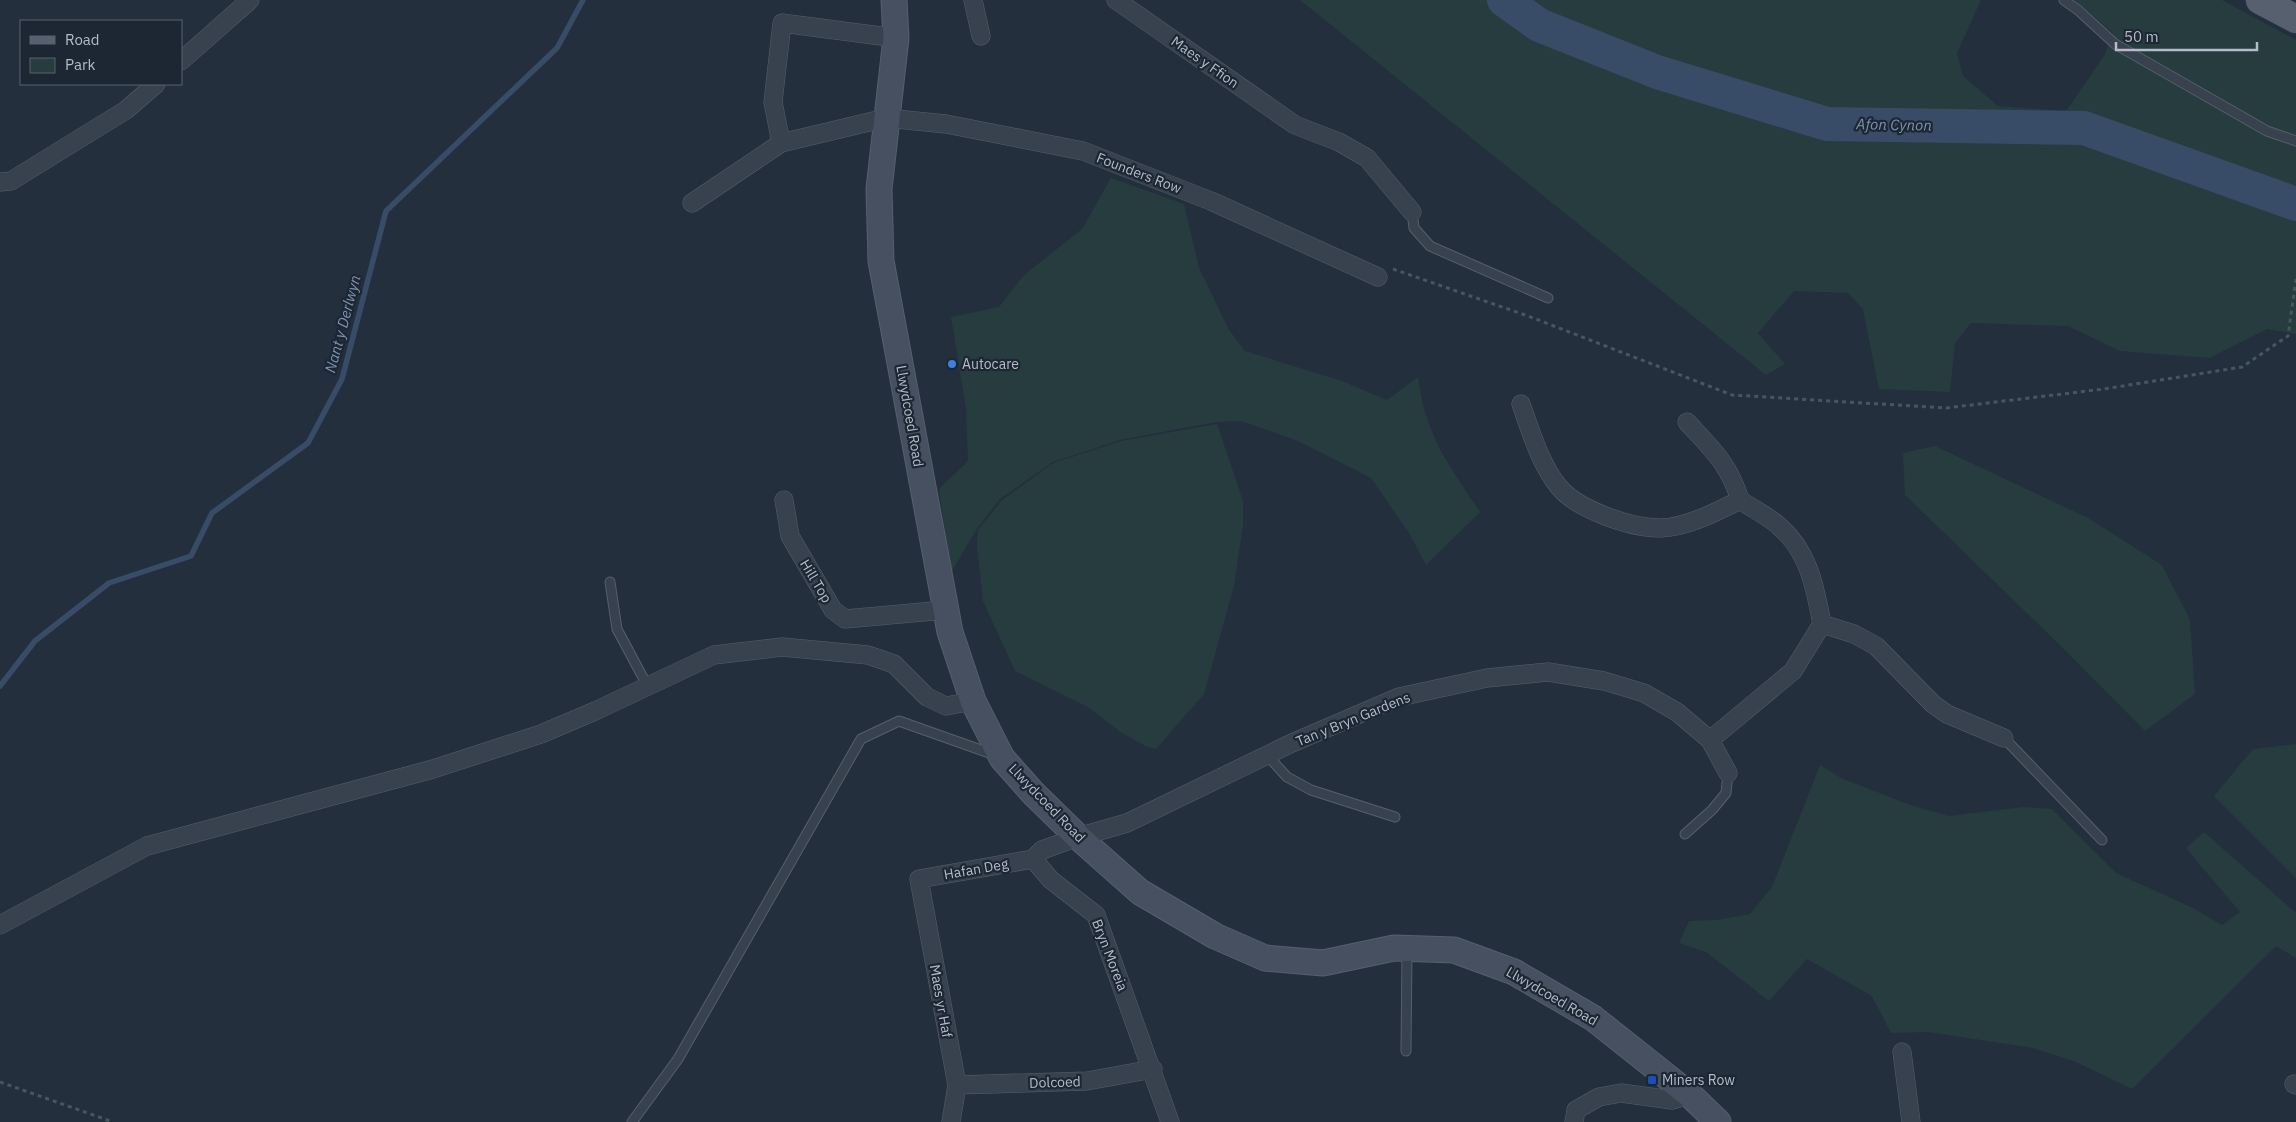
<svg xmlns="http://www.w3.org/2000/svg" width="2296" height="1122" font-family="'IBM Plex Sans',sans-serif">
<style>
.green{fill:#263c3f}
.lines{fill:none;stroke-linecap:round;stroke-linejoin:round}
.stream{stroke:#394c67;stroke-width:5.5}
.river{stroke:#394c67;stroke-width:34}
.service-casing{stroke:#565f6c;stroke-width:11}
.minor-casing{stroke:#565f6c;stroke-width:19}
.secondary-casing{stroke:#565f6c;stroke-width:27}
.primary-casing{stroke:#414a57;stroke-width:29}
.path{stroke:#44595c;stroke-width:3;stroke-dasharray:4 4;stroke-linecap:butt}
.service{stroke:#38414e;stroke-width:9}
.minor{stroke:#38414e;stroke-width:18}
.secondary{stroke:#465061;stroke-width:25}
.primary{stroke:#56606e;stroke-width:28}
.shop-dot{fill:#3f7fe0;stroke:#1d2633;stroke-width:2}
.transit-dot{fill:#1a4fb4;stroke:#1d2633;stroke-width:2}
.labels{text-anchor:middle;stroke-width:4.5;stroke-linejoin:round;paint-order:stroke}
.street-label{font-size:14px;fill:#b4bcc9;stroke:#1d2633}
.poi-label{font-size:14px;fill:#b4bcc9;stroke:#1d2633;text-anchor:start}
.water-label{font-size:15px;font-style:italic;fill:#7c92b1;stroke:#1d2633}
</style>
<rect width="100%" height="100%" fill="#242f3e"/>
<g class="green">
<polygon points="1300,0 1981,0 1957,53 1963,76 1998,106 2066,111 2104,56 2113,33 2075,0 2222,0 2296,40 2296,334 2267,329 2209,358 2120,351 2068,326 1971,323 1955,343 1950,392 1879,389 1863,309 1848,293 1794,291 1758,333 1785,364 1766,375"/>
<path d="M1111,178L1184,204L1199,268L1229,330L1245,351L1342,381L1387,400L1418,377C1425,435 1449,465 1480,512L1426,565L1409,533L1371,478L1296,440L1241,421L1216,422L1120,440L1053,462L1000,499L976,530L951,573L939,489L968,461L966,408L951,317L999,307L1024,275L1082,229Z"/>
<polygon points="1217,424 1243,501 1243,524 1234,586 1204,694 1156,749 1147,747 1119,731 1088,707 1015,671 983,601 977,545 978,530 1001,501 1053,463 1121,441"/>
<polygon points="1935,446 2088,518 2162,565 2190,620 2195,694 2145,731 2063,648 1905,495 1903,453"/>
<polygon points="2296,744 2296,878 2214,796 2253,749"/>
<polygon points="1820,765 1841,778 1910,805 1949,816 2024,807 2052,809 2116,873 2193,908 2222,925 2240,912 2186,848 2204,832 2296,913 2296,958 2276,946 2132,1089 2076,1062 2033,1048 1928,1032 1891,1033 1872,996 1807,959 1769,1001 1706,952 1679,943 1689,921 1717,920 1750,914 1772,887"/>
</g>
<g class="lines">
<polyline class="stream" points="0,686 35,641 109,583 191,556 212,513 308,443 342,379 386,211 557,48 583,0"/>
<polyline class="river" points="1504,0 1539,25 1657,72 1827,124 2084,128 2296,204"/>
<defs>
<g id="service">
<polyline points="2064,0 2078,10 2115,44 2267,131 2296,141"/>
<polyline points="1412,212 1414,228 1430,246 1548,298"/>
<polyline points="610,582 617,629 648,687"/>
<polyline points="2004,738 2102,840"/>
<polyline points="1267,755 1287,777 1311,790 1395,817"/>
<polyline points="1685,834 1712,810 1726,793 1728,773"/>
<polyline points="1406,1051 1407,951"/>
<polyline points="632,1122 678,1059 861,739 899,721 995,755"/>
</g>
<g id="minor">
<polyline points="973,0 981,36"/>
<polyline points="1116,0 1295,125 1339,142 1367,158 1412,212"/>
<polyline points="181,61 250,0"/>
<polyline points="781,143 773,102 782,23 896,38"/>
<polyline points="0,182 11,181 126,110 156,84"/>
<polyline points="692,203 781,143 886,118 946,124 1083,151 1211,201 1378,277"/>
<path d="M1521,404C1530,430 1541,466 1559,487C1578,510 1631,528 1660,528C1686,528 1718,511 1740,500"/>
<path d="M1687,422C1712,449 1729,464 1740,500C1753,509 1768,516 1779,526C1809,552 1815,587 1822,624L1793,671L1710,740"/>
<polyline points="784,500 790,536 833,610 845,619 945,610"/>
<polyline points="1822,624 1854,634 1876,646 1933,704 1947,714 2004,738"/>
<polyline points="0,925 147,846 433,769 541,734 595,711 714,655 782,647 868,655 894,664 927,697 946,706 973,701"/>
<polyline points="1902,1052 1911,1122"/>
<polyline points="2294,1084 2296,1085"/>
<polyline points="957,1085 1087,1081 1153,1069"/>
<polyline points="951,1122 957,1085 919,879 1033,859"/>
<polyline points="1170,1122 1096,915 1051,880 1033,859 1042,850 1078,837 1127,823 1292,743 1399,697 1487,678 1548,672 1604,681 1644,693 1677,712 1710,740 1728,773"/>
<polyline points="1574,1122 1576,1110 1599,1097 1621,1093 1672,1100 1690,1095"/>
</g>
<polyline id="secondary" points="894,0 896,38 879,189 881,261 950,632 973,701 1002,758 1033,793 1078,837 1140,892 1215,936 1265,958 1323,963 1394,948 1454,950 1514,972 1593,1018 1690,1095 1718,1122"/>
<polyline id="primary" points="2260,0 2296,19"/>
</defs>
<use href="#service" class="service-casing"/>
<use href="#minor" class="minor-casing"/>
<use href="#secondary" class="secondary-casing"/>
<use href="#primary" class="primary-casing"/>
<g class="path">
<polyline points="1393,269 1528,316 1732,395 1946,408 2104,389 2242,367 2288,336 2296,279"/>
<polyline points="0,1082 113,1122"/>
</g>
<use href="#service" class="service"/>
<use href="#minor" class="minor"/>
<use href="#secondary" class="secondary"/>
<use href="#primary" class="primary"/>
</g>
<circle class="shop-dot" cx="952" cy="364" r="5"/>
<rect class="transit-dot" x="1647" y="1075" width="10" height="10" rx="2.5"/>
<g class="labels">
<g class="street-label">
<text transform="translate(1205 62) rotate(35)" y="5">Maes y Ffion</text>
<text transform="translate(1139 173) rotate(21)" y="5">Founders Row</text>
<text transform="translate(910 416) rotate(80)" y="5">Llwydcoed Road</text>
<text transform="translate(816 581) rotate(59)" y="5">Hill Top</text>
<text transform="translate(1353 719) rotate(-22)" y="5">Tan y Bryn Gardens</text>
<text transform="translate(1047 803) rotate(46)" y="5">Llwydcoed Road</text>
<text transform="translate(976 869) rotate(-10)" y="5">Hafan Deg</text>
<text transform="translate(1110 955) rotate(69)" y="5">Bryn Moreia</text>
<text transform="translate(1552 996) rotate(30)" y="5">Llwydcoed Road</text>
<text transform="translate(941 1001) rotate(80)" y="5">Maes yr Haf</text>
<text transform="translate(1055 1082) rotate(-2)" y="5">Dolcoed</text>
</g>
<g class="poi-label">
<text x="962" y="369">Autocare</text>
<text x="1662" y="1085">Miners Row</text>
</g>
<g class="water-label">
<text transform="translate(1894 125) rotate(1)" y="5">Afon Cynon</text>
<text transform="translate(343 324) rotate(-75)" y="5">Nant y Derlwyn</text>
</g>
</g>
<rect x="20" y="20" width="162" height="65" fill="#1d2633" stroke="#59626f"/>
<rect x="30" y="36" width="25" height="8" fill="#56606e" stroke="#59626f"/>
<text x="65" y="45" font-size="15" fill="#b4bcc9">Road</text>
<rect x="30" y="58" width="25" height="15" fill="#263c3f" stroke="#59626f"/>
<text x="65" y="70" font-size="15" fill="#b4bcc9">Park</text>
<path d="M2116 42v8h141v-8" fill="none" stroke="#b4bcc9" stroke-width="2.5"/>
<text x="2124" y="42" font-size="15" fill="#b4bcc9" stroke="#1d2633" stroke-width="4" paint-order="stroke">50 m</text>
</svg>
